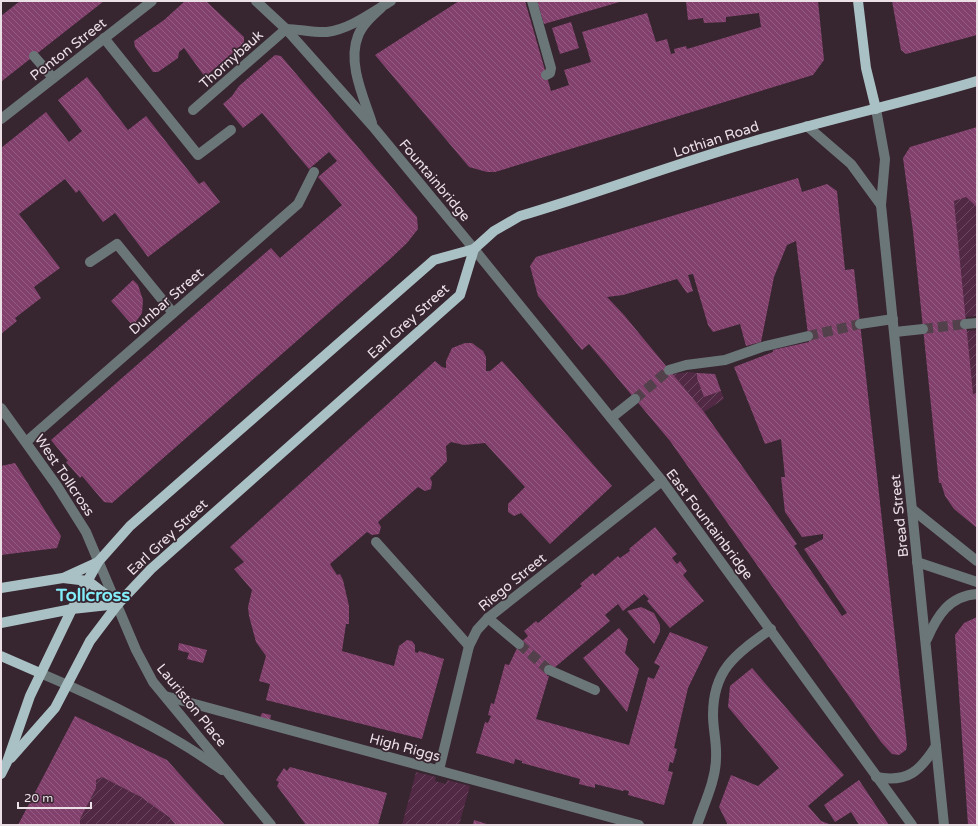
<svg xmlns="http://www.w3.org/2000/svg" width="978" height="826" font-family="'Varela Round',sans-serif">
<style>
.garden{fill:url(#garden-furrows)}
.building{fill:url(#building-back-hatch);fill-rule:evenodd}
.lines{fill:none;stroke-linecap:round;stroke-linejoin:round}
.minor-tunnel{stroke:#52414b;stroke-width:10;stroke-dasharray:10 5;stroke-linecap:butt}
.minor{stroke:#6b7678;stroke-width:10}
.major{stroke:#a9c1c4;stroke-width:10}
.labels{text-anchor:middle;stroke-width:3.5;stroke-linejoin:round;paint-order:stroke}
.street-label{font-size:14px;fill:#ece0e7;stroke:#372530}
.district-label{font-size:18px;font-weight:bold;fill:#82edf8;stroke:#372530}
</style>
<defs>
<pattern id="garden-furrows" width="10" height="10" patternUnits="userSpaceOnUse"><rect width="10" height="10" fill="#522945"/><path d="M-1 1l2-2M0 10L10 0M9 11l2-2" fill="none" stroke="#6b4860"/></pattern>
<pattern id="building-back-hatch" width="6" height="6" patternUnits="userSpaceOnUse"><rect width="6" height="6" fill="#82416d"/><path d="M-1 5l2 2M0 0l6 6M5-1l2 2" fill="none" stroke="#945c82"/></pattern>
</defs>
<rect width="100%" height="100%" fill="#372530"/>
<g class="garden">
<polygon points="966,197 977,207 977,316 965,317 954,201"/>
<polygon points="977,330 977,397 977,393 973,394 966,331"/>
<polygon points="690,372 697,373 697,378 704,397 721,391 724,399 704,412 673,374"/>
<polygon points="416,772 436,777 435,781 446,784 447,780 470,786 459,825 402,825"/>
<path d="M102,777C128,790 157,803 176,825H80V819L96,780Z"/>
</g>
<g class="building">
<polygon points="20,1 104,1 2,81 1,16"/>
<polygon points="185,1 206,1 244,37 244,43 205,77 184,48 179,52 178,58 158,72 153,72 135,47 134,41 164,20"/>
<polygon points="459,1 525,1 551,91 569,85 564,70 591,62 582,32 647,13 656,42 667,39 671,54 675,53 674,49 686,46 687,49 761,27 759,13 726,17 726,22 704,23 703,18 688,20 686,1 818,1 824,60 813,75 495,172 487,172 469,167 375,55"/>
<polygon points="537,1 623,1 544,24"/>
<polygon points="892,1 977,1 977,35 906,54 901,50"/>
<polygon points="571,22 579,48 560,54 552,28"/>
<polygon points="275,55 281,56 417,217 418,229 407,243 389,260 112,503 104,502 82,476 80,478 66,462 68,461 51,440 271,248 280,258 342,205 318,177 337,161 329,152 309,169 262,113 243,128 223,104 232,96 239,86"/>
<polygon points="87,77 128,130 146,116 199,184 204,181 220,202 148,257 115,213 103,222 79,190 76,193 65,179 19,214 60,268 34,287 41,298 15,318 17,321 1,334 1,148 46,112 69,142 82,131 58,100"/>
<polygon points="977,127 977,207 966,197 954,201 973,394 977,393 977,528 954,509 945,496 941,483 939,483 913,231 903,158 910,147"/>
<path d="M798,178L802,192L827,184L837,191L845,270L854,269L907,745L906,750L899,755L892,754L881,742L670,441L589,344L582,350L538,296L530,266L536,257ZM796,241L809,342L773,350V352L734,367L765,444L781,439L785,477H781L785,512L802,537L823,534V539L804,549L847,613L842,616L794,546L797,544L704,412L624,315L607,297L623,295L677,279L687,293L693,291L688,275L693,274L708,325L713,332L740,324L746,346L761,342L774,277L787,245Z"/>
<polygon points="133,280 138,285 143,300 142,313 133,326 111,301"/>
<polygon points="465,343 472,343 483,351 486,357 486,371 490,371 502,361 612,486 550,544 521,513 514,516 508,512 508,504 525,487 485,443 464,445 451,442 446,446 447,461 430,478 432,482 431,489 425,491 418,487 378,522 381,527 379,534 372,535 367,532 330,564 337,575 340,574 343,580 349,606 349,624 346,624 342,651 394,666 399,646 407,640 412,641 415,645 415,652 418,653 419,651 444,659 422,739 266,700 270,684 259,681 266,656 256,642 249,616 248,607 252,590 234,569 244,562 230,547 435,361 442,367 446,368 446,361 452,348"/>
<polygon points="697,373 715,374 721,391 704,397 697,378"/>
<polygon points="15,463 61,536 57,548 1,555 1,466"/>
<polygon points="655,527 677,554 672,558 677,564 680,561 687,571 683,575 704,601 670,628 647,601 649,599 644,594 623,611 618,604 605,615 610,621 554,668 549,670 547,676 549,676 536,719 629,745 648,677 654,679 660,666 654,663 670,632 708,647 688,688 674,748 677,749 673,763 670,762 668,771 673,772 664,805 628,795 629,791 624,790 623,791 595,784 595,788 579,784 580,779 522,763 522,761 515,759 514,764 476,753 485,722 488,723 491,716 488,715 491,703 494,704 505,664 509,665 519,644 528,636 524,631 536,621 538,623 582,586 580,584 593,573 595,576 618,556 620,558 630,551 629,549"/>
<polygon points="641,607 654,613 660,625 660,632 654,644 627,611"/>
<polygon points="977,617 977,825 968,825 955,635 964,623"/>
<polygon points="619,628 628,639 625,653 639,669 627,712 583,658"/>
<polygon points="179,643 207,650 203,663 187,659 189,653 178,650"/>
<polygon points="752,668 844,775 808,806 821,821 832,825 728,825 719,807 731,775 758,786 779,768 728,707 730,686"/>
<polygon points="262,713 271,715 270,720 260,718"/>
<polygon points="75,716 167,760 225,825 176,825 169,817 141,797 102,777 96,780 96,788 80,819 80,825 18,825"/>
<polygon points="290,767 387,793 378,825 306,825 277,786 279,782 276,780 284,768 287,771"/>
<polygon points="859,780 889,825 859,825 851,812 835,822 824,805"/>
<polygon points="474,820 490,825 473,825"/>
</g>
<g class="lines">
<g class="minor-tunnel">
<polyline points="923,329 965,324"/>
<polyline points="808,336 860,324"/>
<polyline points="635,399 669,370"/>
<polyline points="519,644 549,670"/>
</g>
<g class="minor">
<polyline points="256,1 286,29 375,129 474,249 611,418 662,481 912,825"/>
<polyline points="532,1 551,68 550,73 546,75"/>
<path d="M286,29C299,29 314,33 327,32C350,29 371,13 391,1"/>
<polyline points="104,38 198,155 231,130"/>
<polyline points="34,56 53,78"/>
<polyline points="876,109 885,159 881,205 944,825"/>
<polyline points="193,110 286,29"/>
<polyline points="1,119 152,1"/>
<path d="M372,123C364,98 347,63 358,36C362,25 372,16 381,8"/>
<polyline points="807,126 851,164 881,205"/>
<polyline points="90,262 117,244 173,313"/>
<polyline points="860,324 893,319"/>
<polyline points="965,324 977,323"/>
<polyline points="895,332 923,329"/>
<polyline points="669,370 686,365 725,360 762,347 808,336"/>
<polyline points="1,408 57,486 86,532 136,650 153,682 271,825"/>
<polyline points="611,418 635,399"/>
<polyline points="26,442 298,204 314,172"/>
<polyline points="912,509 977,561"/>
<polyline points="376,542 469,646"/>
<polyline points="917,562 977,582"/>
<polyline points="488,618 519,644"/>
<path d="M927,639C937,616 949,596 977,594"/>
<polyline points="549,670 595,690"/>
<path d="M40,673C104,700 166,730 222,770"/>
<polyline points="165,696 639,825"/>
<polyline points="439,770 469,646 477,630 488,618 662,481"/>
<path d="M876,777C908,783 920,771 936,746"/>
<path d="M697,825C704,804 716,780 716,758C717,744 713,729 713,715C713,669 736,654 771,629"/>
</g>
<g class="major">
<polyline points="858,1 866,68 876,109"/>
<polyline points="63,578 88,581 118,604"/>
<polyline points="1,588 63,578 98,562"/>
<polyline points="1,623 72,609 118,604"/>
<polyline points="1,656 40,673"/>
<polyline points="11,758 55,708 90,641 118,604 151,569 460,295 474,249"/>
<path d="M1,774L7,762L30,696L72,609L98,562L130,526L434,260L474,249L494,231L520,216C598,193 674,164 751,142C826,120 902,103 977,81"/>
</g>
</g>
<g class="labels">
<g class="street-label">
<text transform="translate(68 49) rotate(-38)" y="5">Ponton Street</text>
<text transform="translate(231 59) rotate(-42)" y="5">Thornybauk</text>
<text transform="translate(716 139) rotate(-18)" y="5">Lothian Road</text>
<text transform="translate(435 180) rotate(50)" y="5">Fountainbridge</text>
<text transform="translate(166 301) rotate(-41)" y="5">Dunbar Street</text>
<text transform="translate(408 321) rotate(-42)" y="5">Earl Grey Street</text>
<text transform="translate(65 475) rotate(56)" y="5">West Tollcross</text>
<text transform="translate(899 516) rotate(-96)" y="5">Bread Street</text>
<text transform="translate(710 524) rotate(53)" y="5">East Fountainbridge</text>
<text transform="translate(167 537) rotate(-43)" y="5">Earl Grey Street</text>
<text transform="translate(512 582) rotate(-39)" y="5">Riego Street</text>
<text transform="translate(192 705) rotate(51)" y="5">Lauriston Place</text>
<text transform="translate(405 747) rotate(15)" y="5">High Riggs</text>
</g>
<g class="district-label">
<text x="93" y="601">Tollcross</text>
</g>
</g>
<rect width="978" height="826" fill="none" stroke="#ece0e7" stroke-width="4"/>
<path d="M18 802v6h73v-6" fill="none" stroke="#ece0e7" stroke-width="2"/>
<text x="24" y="802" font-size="12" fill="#ece0e7" stroke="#372530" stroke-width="3" paint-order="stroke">20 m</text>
</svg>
